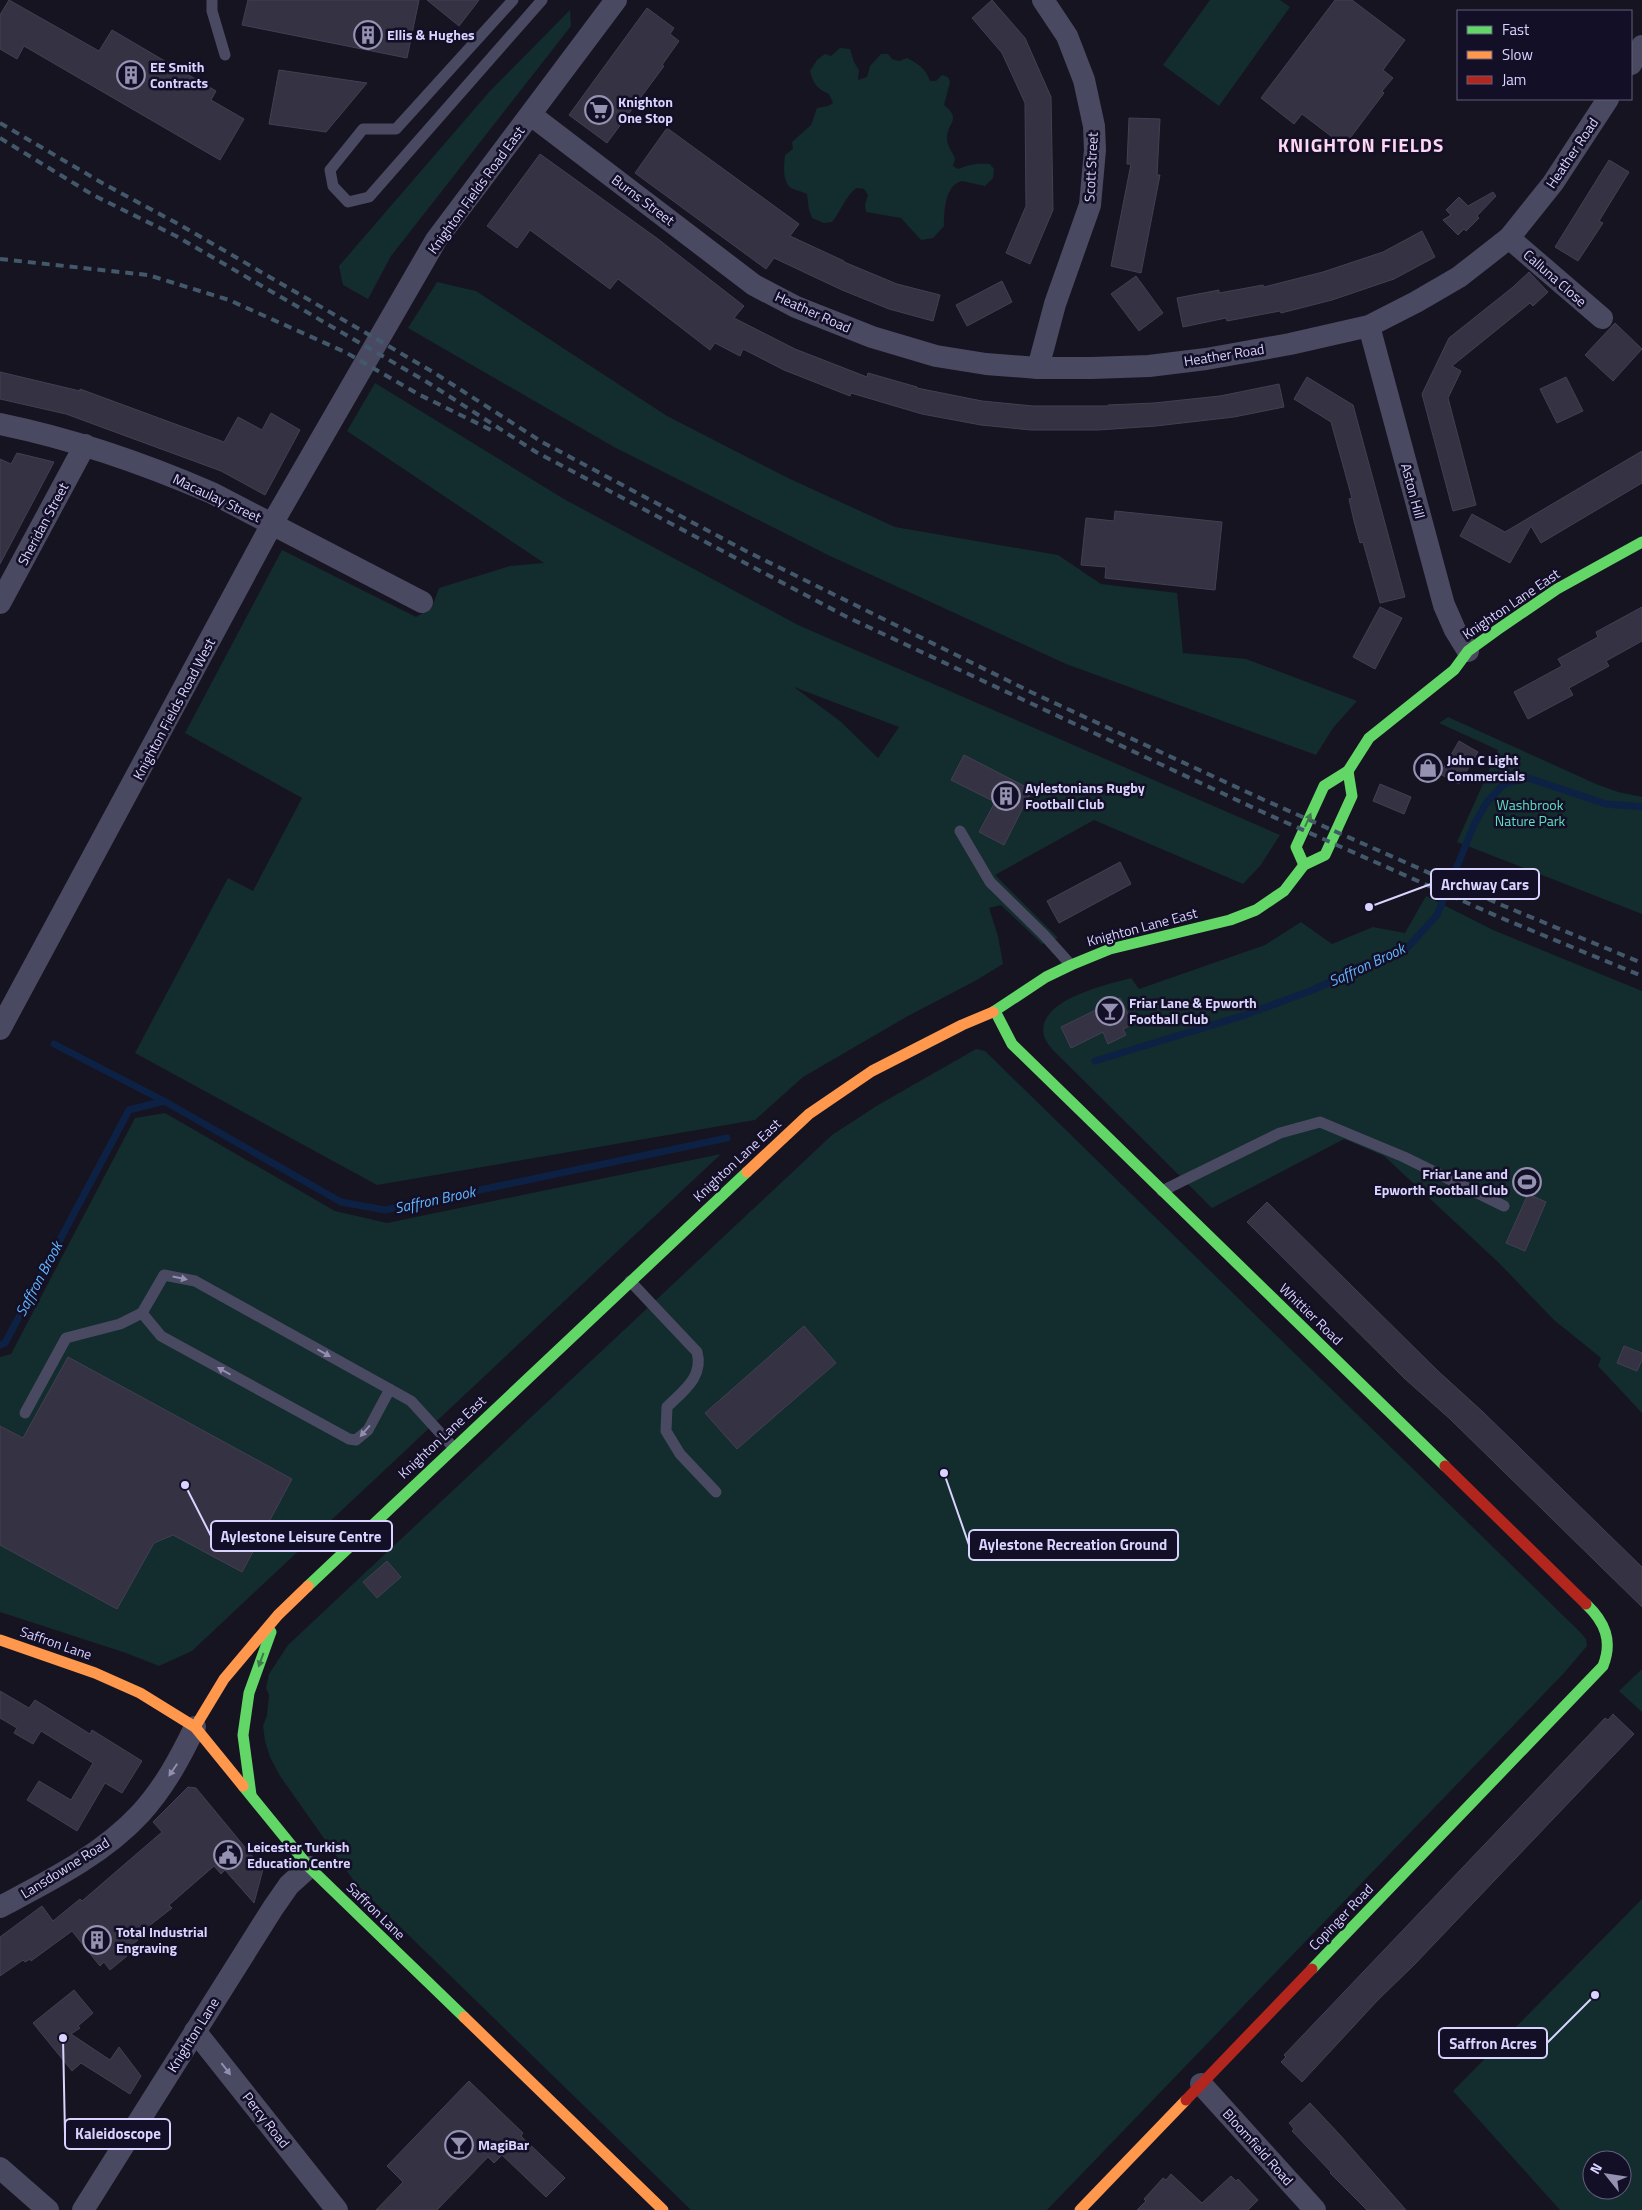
<svg xmlns="http://www.w3.org/2000/svg" width="1642" height="2210" font-family="'Titillium Web',sans-serif">
<style>
.green{fill:#132c2d;fill-rule:evenodd}
.lines{fill:none;stroke-linecap:round;stroke-linejoin:round}
.stream{stroke:#0d2144;stroke-width:7}
.building{fill:#343243;stroke:#433f54}
.lane{stroke:#4a4962;stroke-width:11}
.street{stroke:#4a4962;stroke-width:22}
.fast{stroke:#63d668;stroke-width:11}
.slow{stroke:#ff974d;stroke-width:11}
.jam{stroke:#b3261e;stroke-width:11}
.rail{stroke:#43596b;stroke-width:4;stroke-dasharray:8 6;stroke-linecap:butt}
.oneway{fill:#3f7c4a}
.oneway2{fill:#928eb0}
.labels{text-anchor:middle;stroke-width:5;stroke-linejoin:round;paint-order:stroke}
.poi-label{font-size:14px;font-weight:bold;fill:#d9d4ff;stroke:#130f26;text-anchor:start}
.street-label{font-size:14px;fill:#d9d4ff;stroke:#130f26}
.park-label{font-size:14px;fill:#5fe0c0;stroke:#130f26}
.water-label{font-size:15px;font-style:italic;fill:#62b6ff;stroke:#130f26}
.district-label{font-size:19px;font-weight:bold;letter-spacing:1px;fill:#ffd6f0;stroke:#130f26}
.leader{fill:none;stroke:#d9d4ff;stroke-width:2}
.callout-dot{fill:#d9d4ff;stroke:#130f26;stroke-width:2}
.callout{fill:#130f26;stroke:#d9d4ff;stroke-width:2}
.callout-label{font-size:15px;text-anchor:middle;font-weight:bold;fill:#d9d4ff}
</style>
<rect width="100%" height="100%" fill="#161421"/>
<g class="green">
<polygon points="1210,0 1280,0 1290,7 1219,106 1163,65"/>
<polygon points="570,10 571,26 391,256 368,299 343,285 339,266 490,91"/>
<path d="M840,48L850,49L854,62L859,70L858,80L867,77L870,66L881,54H888L892,59L899,61L907,58C919,64 926,69 930,81H936L942,75L948,77L950,82L944,105C963,120 946,123 947,140C948,148 953,152 955,159L953,166L958,169C970,164 977,163 990,164L994,169L993,178L985,186L962,181C945,185 944,211 944,226L933,238L921,240L901,218L866,212L865,205L868,195L864,189L857,188C847,193 840,213 832,222L824,223L812,218L809,210L807,194C803,192 795,190 791,188C782,181 784,165 785,155L793,149L792,142L811,125L817,108L828,106L833,103L829,94C817,89 813,83 810,71L817,60L825,54L831,56Z"/>
<polygon points="437,282 476,291 667,416 788,478 895,527 1058,555 1101,584 1177,593 1183,653 1246,659 1357,701 1333,728 1316,755 1066,664 828,555 614,447 408,328"/>
<path d="M375,383L564,499L798,625L1280,835L1260,866L1243,884L1094,820L995,875L1058,938L1042,944L1001,905L989,908L998,936L1003,964L975,981L908,1016L803,1077L755,1120L377,1185L135,1053L228,878L253,891L302,798L185,733L282,550L416,617L432,607L439,588L510,566L544,563L347,431ZM794,687L899,727L878,758L840,721Z"/>
<polygon points="1448,717 1596,784 1618,792 1642,797 1642,914 1457,842 1498,750 1439,723"/>
<path d="M1426,896L1493,930L1642,991V1413L1598,1366L1601,1358L1554,1320L1499,1263L1384,1156L1344,1139L1212,1208L1058,1055C1053,1050 1046,1043 1044,1036C1035,1000 1106,985 1131,978L1139,989L1265,945L1301,922L1332,944L1373,927L1405,933Z"/>
<polygon points="976,1049 985,1051 1580,1632 1586,1639 1587,1646 1564,1673 1047,2210 691,2210 356,1884 280,1776 270,1757 265,1741 263,1726 267,1715 269,1695 266,1688 269,1674 288,1645 832,1135 878,1105"/>
<polygon points="165,1113 335,1211 387,1223 721,1154 192,1651 159,1666 126,1653 0,1612 0,1357 11,1354 135,1118"/>
<polygon points="1642,1669 1642,1712 1619,1691"/>
<path d="M1642,1899V2210H1560L1453,2091ZM1592,2160H1622V2190H1592Z"/>
</g>
<g class="lines">
<g class="stream">
<polyline points="54,1044 164,1101"/>
<polyline points="1095,1061 1242,1016 1310,991 1408,947 1437,915 1474,825 1487,802 1504,784 1528,778 1606,804 1642,807"/>
<polyline points="0,1345 5,1343 129,1110 164,1101 341,1202 385,1210 727,1138"/>
</g>
</g>
<g class="building">
<polygon points="9,0 99,51 112,30 216,91 211,100 244,119 220,160 24,46 17,59 0,49 0,15"/>
<polygon points="248,0 419,0 407,58 242,25"/>
<polygon points="427,0 479,0 459,26"/>
<polygon points="992,0 1025,38 1051,97 1053,210 1030,264 1006,253 1026,206 1025,103 1002,53 972,18"/>
<polygon points="1335,0 1352,0 1405,40 1383,70 1393,78 1382,91 1384,93 1344,146 1302,114 1294,124 1261,98"/>
<polygon points="647,8 674,28 670,34 679,41 662,65 664,66 607,143 569,115"/>
<polygon points="279,70 367,83 326,132 269,124"/>
<polygon points="1129,118 1160,119 1157,175 1160,175 1141,273 1111,266 1131,164 1127,164"/>
<polygon points="667,128 799,224 790,236 844,261 844,262 897,284 940,295 933,321 889,309 842,290 774,258 766,269 635,173"/>
<polygon points="540,154 658,239 744,306 734,318 795,349 867,377 868,373 917,387 917,388 982,401 1033,406 1108,406 1108,405 1154,403 1220,396 1279,384 1284,407 1234,417 1156,426 1098,430 1031,430 981,425 922,414 851,393 850,396 784,370 743,349 740,356 715,343 710,350 618,279 610,289 530,230 517,248 487,226"/>
<polygon points="1609,160 1629,172 1599,221 1603,223 1578,261 1555,247"/>
<polygon points="1493,192 1496,196 1477,216 1479,218 1466,231 1464,229 1458,235 1443,220 1451,215 1446,210 1459,197 1468,206"/>
<polygon points="1422,231 1435,257 1394,279 1332,300 1281,313 1280,311 1227,321 1226,318 1183,327 1177,298 1219,290 1219,293 1263,285 1264,287 1323,272 1383,252"/>
<polygon points="1529,272 1548,292 1533,306 1530,303 1452,366 1461,371 1448,398 1476,505 1453,511 1422,394 1449,338 1513,287"/>
<polygon points="1136,276 1163,313 1139,331 1111,294"/>
<polygon points="1002,281 1012,302 967,326 956,305"/>
<polygon points="1615,323 1642,349 1613,381 1585,355"/>
<polygon points="0,372 80,391 80,389 224,442 238,417 262,430 271,413 300,430 265,495 221,471 66,414 0,399"/>
<polygon points="1307,377 1353,405 1405,597 1380,603 1363,542 1360,543 1354,521 1349,499 1352,498 1331,422 1294,399"/>
<polygon points="1566,377 1583,411 1557,423 1540,389"/>
<polygon points="1642,451 1642,483 1541,543 1531,526 1510,563 1460,536 1472,514 1505,532"/>
<polygon points="17,453 54,462 0,564 0,459 11,464"/>
<polygon points="1115,511 1222,522 1215,590 1105,578 1106,567 1081,565 1086,518 1114,521"/>
<polygon points="1380,607 1402,618 1375,669 1353,657"/>
<polygon points="1642,607 1642,641 1606,661 1609,666 1569,688 1573,695 1528,719 1514,692 1562,666 1558,659 1598,637 1596,632"/>
<polygon points="1459,741 1478,752 1459,784 1440,774"/>
<polygon points="964,755 1032,790 1004,845 979,832 995,802 951,780"/>
<polygon points="1380,784 1411,797 1404,814 1373,801"/>
<polygon points="1120,862 1131,884 1059,923 1047,901"/>
<polygon points="1120,998 1133,1024 1123,1029 1126,1035 1108,1044 1103,1032 1071,1048 1061,1027"/>
<polygon points="1528,1194 1546,1202 1525,1251 1506,1243"/>
<polygon points="1267,1202 1438,1371 1482,1411 1642,1567 1642,1607 1450,1419 1404,1378 1247,1222"/>
<polygon points="804,1326 836,1363 737,1449 705,1413"/>
<polygon points="1624,1346 1642,1353 1642,1360 1637,1371 1617,1363"/>
<polygon points="68,1357 292,1479 242,1572 173,1535 154,1543 117,1609 0,1545 0,1426 23,1438"/>
<polygon points="387,1561 401,1577 377,1598 363,1582"/>
<polygon points="0,1691 29,1708 35,1700 90,1734 92,1730 142,1761 122,1793 105,1783 77,1831 27,1800 39,1781 71,1800 93,1763 41,1731 33,1744 14,1733 17,1728 0,1718"/>
<polygon points="1613,1714 1634,1734 1415,1964 1377,2001 1302,2082 1281,2062 1286,2057 1284,2055 1605,1718 1608,1720"/>
<polygon points="188,1787 196,1788 263,1869 254,1903 225,1870 221,1874 214,1866 169,1905 172,1908 135,1937 138,1940 123,1952 127,1956 110,1970 104,1962 100,1966 72,1931 31,1961 30,1959 25,1962 23,1960 0,1976 0,1937 42,1906 53,1921 80,1899 82,1901 162,1832 153,1822"/>
<polygon points="74,1990 93,2013 78,2026 80,2028 71,2034 110,2060 119,2047 141,2076 130,2094 81,2063 72,2071 33,2023"/>
<polygon points="469,2081 523,2133 521,2136 565,2178 546,2197 502,2155 494,2163 488,2157 437,2210 376,2210 403,2182 387,2166"/>
<polygon points="1310,2103 1341,2136 1406,2210 1367,2210 1330,2173 1331,2172 1292,2131 1294,2129 1289,2123"/>
<polygon points="1171,2174 1202,2203 1231,2176 1236,2181 1238,2179 1258,2200 1248,2210 1137,2210 1146,2201 1144,2199 1163,2178 1166,2180"/>
</g>
<g class="lines">
<g class="lane">
<polyline points="212,0 212,11 225,55"/>
<polyline points="513,0 396,129 363,129 330,170 333,186 348,202 369,197 542,0"/>
<polyline points="960,831 990,882 1044,935 1071,965"/>
<polyline points="1162,1191 1280,1133 1320,1122 1404,1157 1504,1206"/>
<path d="M630,1281L697,1352C704,1377 683,1391 667,1407L666,1431L680,1454L716,1492"/>
<polyline points="390,1389 368,1430 356,1440 349,1439 161,1336 142,1313 164,1275 195,1281 411,1401 453,1447"/>
<polyline points="25,1413 66,1338 120,1324 142,1313"/>
</g>
<g class="street">
<polyline points="1631,64 1642,46"/>
<polyline points="531,115 754,285 796,307 872,337 936,356 986,364 1038,368 1092,368 1149,366 1206,359 1290,344 1369,326 1416,302 1459,277 1509,238 1553,183 1608,99"/>
<polyline points="1509,238 1602,318"/>
<polyline points="1369,326 1444,605 1455,630 1468,651"/>
<polyline points="1038,368 1055,304 1090,205 1095,150 1094,126 1084,80 1067,36 1043,0"/>
<path d="M0,424C73,439 143,463 212,493L422,602"/>
<polyline points="0,603 85,445"/>
<polyline points="0,1029 272,524 436,240 616,0"/>
<path d="M0,1907C49,1881 102,1855 140,1814C164,1788 180,1758 195,1727"/>
<polyline points="195,2031 337,2210"/>
<polyline points="1201,2084 1315,2210"/>
<polyline points="0,2168 48,2210"/>
<polyline points="83,2210 273,1908 289,1885 309,1867"/>
</g>
<g class="fast">
<polyline points="1304,865 1296,847 1324,786 1348,771 1369,738 1454,670 1468,651 1497,630 1557,589 1642,542"/>
<polyline points="995,1011 1012,1044 1445,1466"/>
<polyline points="993,1012 1046,977 1071,965 1110,949 1230,920 1256,910 1284,891 1304,865 1325,855 1352,796 1348,771"/>
<polyline points="308,1586 747,1172"/>
<polyline points="243,1786 309,1867 464,2017"/>
<polyline points="251,1795 243,1735 249,1693 271,1632"/>
<path d="M1312,1969L1603,1666C1613,1641 1605,1622 1586,1604"/>
</g>
<g class="slow">
<polyline points="747,1172 809,1114 872,1071 962,1025 993,1012"/>
<polyline points="0,1640 95,1673 140,1693 195,1727 243,1786"/>
<polyline points="195,1727 224,1679 278,1615 308,1586"/>
<polyline points="464,2017 663,2210"/>
<polyline points="1080,2210 1186,2100"/>
</g>
<g class="jam">
<polyline points="1445,1466 1586,1604"/>
<polyline points="1186,2100 1312,1969"/>
</g>
<g class="rail">
<polyline points="0,123 104,184 182,226 433,372 542,442 744,550 1033,693 1262,799 1504,906 1642,963"/>
<polyline points="0,138 93,195 176,236 427,382 536,452 847,617 1258,810 1499,917 1642,976"/>
<polyline points="0,259 148,275 229,300 345,352 420,395 493,431"/>
</g>
</g>
<defs><path id="oneway-solid" d="M-6-.8H1V-3.2L6.5 0L1 3.2V.8H-6Z" transform="scale(1.25)"/></defs>
<g class="oneway">
<use href="#oneway-solid" transform="translate(1308 820) rotate(-66)"/>
<use href="#oneway-solid" transform="translate(261 1660) rotate(110)"/>
</g>
<g class="oneway2">
<use href="#oneway-solid" transform="translate(180 1278) rotate(12)"/>
<use href="#oneway-solid" transform="translate(324 1353) rotate(29)"/>
<use href="#oneway-solid" transform="translate(224 1371) rotate(-151)"/>
<use href="#oneway-solid" transform="translate(365 1431) rotate(131)"/>
<use href="#oneway-solid" transform="translate(173 1770) rotate(124)"/>
<use href="#oneway-solid" transform="translate(226 2069) rotate(52)"/>
</g>
<defs>
<symbol id="building-ring" viewBox="-11 -11 22 22"><circle r="9.5" fill="#130f26" stroke="#9591b1" stroke-width="1.5"/><path d="M-4-6H4V6H1V3H-1V6H-4ZM-2.5-4.3h1.7v1.8h-1.7ZM.8-4.3h1.7v1.8H.8ZM-2.5-1h1.7V.8h-1.7ZM.8-1h1.7V.8H.8Z" fill="#9591b1"/></symbol>
<symbol id="supermarket-ring" viewBox="-11 -11 22 22"><circle r="9.5" fill="#130f26" stroke="#9591b1" stroke-width="1.5"/><path d="M-6-5.5h2.5l.6 2H6L4.5 2H-2.5L-4.4-4H-6ZM-1.5 3.2a1.3 1.3 0 1 0 .1 0ZM3 3.2a1.3 1.3 0 1 0 .1 0Z" fill="#9591b1"/></symbol>
<symbol id="shop-ring" viewBox="-11 -11 22 22"><circle r="9.5" fill="#130f26" stroke="#9591b1" stroke-width="1.5"/><path d="M-5-2.5h2.3a2.7 3.5 0 0 1 5.4 0H5L5.5 6h-11ZM-1.5-2.5h3a1.5 2.3 0 0 0-3 0Z" fill="#9591b1"/></symbol>
<symbol id="bar-ring" viewBox="-11 -11 22 22"><circle r="9.5" fill="#130f26" stroke="#9591b1" stroke-width="1.5"/><path d="M-6-5H6L.8 .8V4.5H3.5V6h-7V4.5H-.8V.8Z" fill="#9591b1"/></symbol>
<symbol id="stadium-ring" viewBox="-11 -11 22 22"><circle r="9.5" fill="#130f26" stroke="#9591b1" stroke-width="1.5"/><path d="M0-5a6.5 5 0 1 0 0 10a6.5 5 0 1 0 0-10ZM-3.5-1.8h7v3.6h-7Z" fill="#9591b1"/></symbol>
<symbol id="civic-ring" viewBox="-11 -11 22 22"><circle r="9.5" fill="#130f26" stroke="#9591b1" stroke-width="1.5"/><path d="M-.6-6.5H3V-4.5H.6V-3L4-1V1h2V6H-6V1h2V-1L-.6-3ZM-1.2 2.5V6h2.4V2.5Z" fill="#9591b1"/></symbol>
</defs>
<g fill-rule="evenodd">
<use href="#building-ring" x="352" y="19" width="32" height="32"/>
<use href="#building-ring" x="115" y="59" width="32" height="32"/>
<use href="#supermarket-ring" x="583" y="94" width="32" height="32"/>
<use href="#shop-ring" x="1412" y="752" width="32" height="32"/>
<use href="#building-ring" x="990" y="780" width="32" height="32"/>
<use href="#bar-ring" x="1094" y="995" width="32" height="32"/>
<use href="#stadium-ring" x="1511" y="1166" width="32" height="32"/>
<use href="#civic-ring" x="212" y="1839" width="32" height="32"/>
<use href="#building-ring" x="81" y="1924" width="32" height="32"/>
<use href="#bar-ring" x="443" y="2129" width="32" height="32"/>
</g>
<g class="labels">
<g class="poi-label">
<text x="387" y="40">Ellis &amp; Hughes</text>
<text x="150" y="72">EE Smith<tspan x="150" dy="16">Contracts</tspan></text>
<text x="618" y="107">Knighton<tspan x="618" dy="16">One Stop</tspan></text>
<text x="1447" y="765">John C Light<tspan x="1447" dy="16">Commercials</tspan></text>
<text x="1025" y="793">Aylestonians Rugby<tspan x="1025" dy="16">Football Club</tspan></text>
<text x="1129" y="1008">Friar Lane &amp; Epworth<tspan x="1129" dy="16">Football Club</tspan></text>
<text x="1508" y="1179" text-anchor="end">Friar Lane and<tspan x="1508" dy="16">Epworth Football Club</tspan></text>
<text x="247" y="1852">Leicester Turkish<tspan x="247" dy="16">Education Centre</tspan></text>
<text x="116" y="1937">Total Industrial<tspan x="116" dy="16">Engraving</tspan></text>
<text x="478" y="2150">MagiBar</text>
</g>
<g class="street-label">
<text transform="translate(1572 153) rotate(-56)" y="5">Heather Road</text>
<text transform="translate(1091 167) rotate(-87)" y="5">Scott Street</text>
<text transform="translate(476 190) rotate(-54)" y="5">Knighton Fields Road East</text>
<text transform="translate(643 200) rotate(37)" y="5">Burns Street</text>
<text transform="translate(1555 278) rotate(41)" y="5">Calluna Close</text>
<text transform="translate(813 312) rotate(24)" y="5">Heather Road</text>
<text transform="translate(1224 355) rotate(-9)" y="5">Heather Road</text>
<text transform="translate(1413 491) rotate(75)" y="5">Aston Hill</text>
<text transform="translate(217 498) rotate(25)" y="5">Macaulay Street</text>
<text transform="translate(43 524) rotate(-62)" y="5">Sheridan Street</text>
<text transform="translate(1511 604) rotate(-34)" y="5">Knighton Lane East</text>
<text transform="translate(174 709) rotate(-62)" y="5">Knighton Fields Road West</text>
<text transform="translate(1142 927) rotate(-15)" y="5">Knighton Lane East</text>
<text transform="translate(737 1160) rotate(-43)" y="5">Knighton Lane East</text>
<text transform="translate(1311 1314) rotate(44)" y="5">Whittier Road</text>
<text transform="translate(442 1437) rotate(-43)" y="5">Knighton Lane East</text>
<text transform="translate(56 1643) rotate(19)" y="5">Saffron Lane</text>
<text transform="translate(65 1868) rotate(-32)" y="5">Lansdowne Road</text>
<text transform="translate(376 1911) rotate(44)" y="5">Saffron Lane</text>
<text transform="translate(1341 1917) rotate(-46)" y="5">Copinger Road</text>
<text transform="translate(193 2035) rotate(-58)" y="5">Knighton Lane</text>
<text transform="translate(266 2120) rotate(52)" y="5">Percy Road</text>
<text transform="translate(1258 2147) rotate(48)" y="5">Bloomfield Road</text>
</g>
<g class="park-label">
<text x="1530" y="810">Washbrook<tspan x="1530" dy="16">Nature Park</tspan></text>
</g>
<g class="water-label">
<text transform="translate(1367 965) rotate(-25)" y="5">Saffron Brook</text>
<text transform="translate(435 1200) rotate(-12)" y="5">Saffron Brook</text>
<text transform="translate(39 1279) rotate(-62)" y="5">Saffron Brook</text>
</g>
<g class="district-label">
<text x="1361" y="152">KNIGHTON FIELDS</text>
</g>
</g>
<path class="leader" d="M1369 907L1431 884M185 1485L211 1536M944 1473L969 1545M1595 1995L1547 2043M63 2038L65 2134"/>
<g class="callout-dot">
<circle cx="1369" cy="907" r="5"/>
<circle cx="185" cy="1485" r="5"/>
<circle cx="944" cy="1473" r="5"/>
<circle cx="1595" cy="1995" r="5"/>
<circle cx="63" cy="2038" r="5"/>
</g>
<g class="callout">
<rect x="1431" y="869" width="108" height="30" rx="5"/>
<rect x="211" y="1521" width="181" height="30" rx="5"/>
<rect x="969" y="1530" width="209" height="30" rx="5"/>
<rect x="1439" y="2028" width="108" height="30" rx="5"/>
<rect x="65" y="2119" width="105" height="30" rx="5"/>
</g>
<g class="callout-label">
<text x="1485" y="890">Archway Cars</text>
<text x="301" y="1542">Aylestone Leisure Centre</text>
<text x="1073" y="1550">Aylestone Recreation Ground</text>
<text x="1493" y="2049">Saffron Acres</text>
<text x="118" y="2139">Kaleidoscope</text>
</g>
<rect x="1457" y="10" width="175" height="90" fill="#130f26" stroke="#625e7d"/>
<rect x="1467" y="26" width="25" height="8" fill="#63d668" stroke="#625e7d"/>
<text x="1502" y="35" font-size="15" fill="#d9d4ff">Fast</text>
<rect x="1467" y="51" width="25" height="8" fill="#ff974d" stroke="#625e7d"/>
<text x="1502" y="60" font-size="15" fill="#d9d4ff">Slow</text>
<rect x="1467" y="76" width="25" height="8" fill="#b3261e" stroke="#625e7d"/>
<text x="1502" y="85" font-size="15" fill="#d9d4ff">Jam</text>
<g transform="translate(1607 2175) rotate(300)"><circle r="24" fill="#130f26" stroke="#625e7d"/>
<path d="M0-4L9 19L0 12L-9 19Z" fill="#9591b1"/>
<text y="-8" font-size="14" font-weight="bold" text-anchor="middle" fill="#d9d4ff">N</text>
</g>
</svg>
